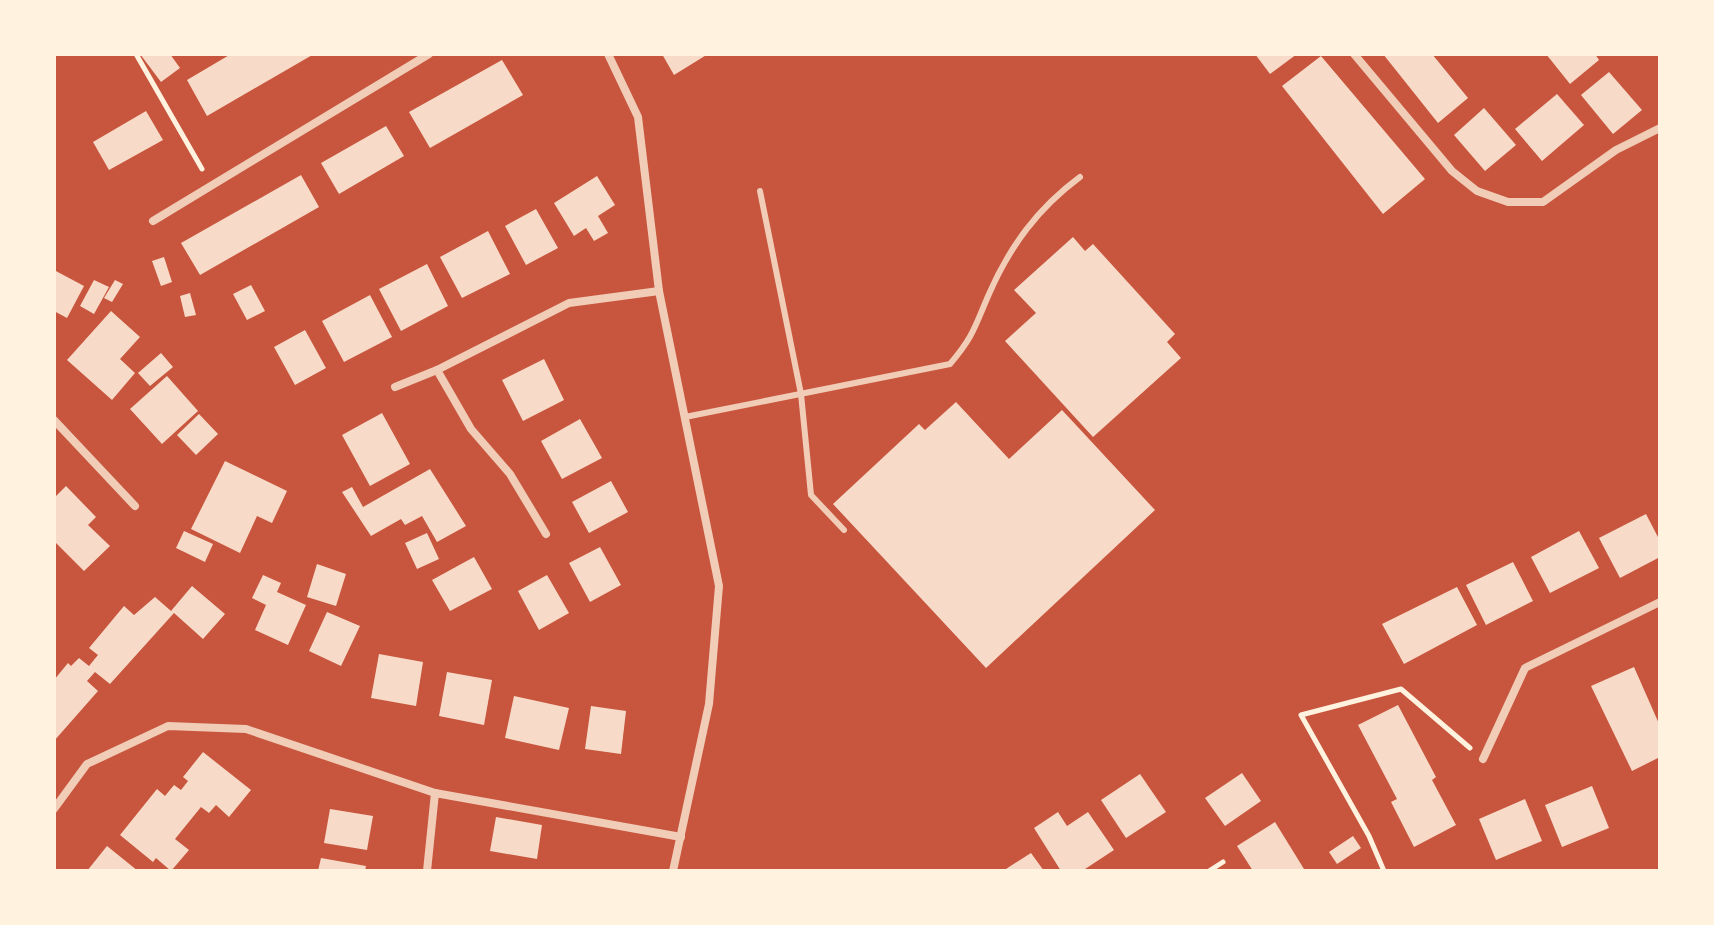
<svg xmlns="http://www.w3.org/2000/svg" width="1714" height="925" font-family="'Varela Round',sans-serif">
<style>
.building{fill:#f7dbc8}
.lines{fill:none;stroke-linecap:round;stroke-linejoin:round}
.path{stroke:#fff3e0;stroke-width:5}
.service{stroke:#f1ccb7;stroke-width:6}
.minor{stroke:#f1ccb7;stroke-width:8}
</style>
<rect width="100%" height="100%" fill="#c8553d"/>
<g class="building">
<polygon points="140,54 170,54 180,68 161,82"/>
<polygon points="231,54 314,54 207,116 187,80"/>
<polygon points="662,54 708,54 674,75"/>
<polygon points="1255,54 1297,54 1270,74"/>
<polygon points="1383,54 1432,54 1468,98 1438,123"/>
<polygon points="1546,54 1595,54 1599,60 1570,84"/>
<polygon points="1321,56 1425,179 1383,214 1282,86"/>
<polygon points="502,60 523,95 430,148 409,112"/>
<polygon points="1609,72 1642,110 1613,134 1581,95"/>
<polygon points="1557,94 1584,125 1542,161 1515,129"/>
<polygon points="1484,108 1516,145 1485,171 1454,135"/>
<polygon points="146,111 163,140 109,170 93,142"/>
<polygon points="386,126 404,156 339,194 321,163"/>
<polygon points="301,175 319,207 200,275 181,243"/>
<polygon points="597,176 615,205 598,216 608,233 594,241 586,228 574,236 554,203"/>
<polygon points="536,209 558,248 526,265 505,226"/>
<polygon points="488,231 510,274 462,298 440,257"/>
<polygon points="1073,237 1085,251 1093,244 1175,334 1167,342 1181,358 1093,437 1005,341 1036,313 1014,290"/>
<polygon points="164,257 172,282 161,286 152,261"/>
<polygon points="427,264 448,306 401,331 379,289"/>
<polygon points="54,270 84,286 67,318 54,311"/>
<polygon points="94,280 109,287 94,314 80,306"/>
<polygon points="115,280 123,284 112,302 104,298"/>
<polygon points="251,285 265,311 247,320 233,294"/>
<polygon points="190,293 196,315 185,317 180,296"/>
<polygon points="370,295 392,337 344,362 322,321"/>
<polygon points="111,311 140,337 120,359 135,373 112,400 67,360"/>
<polygon points="305,330 326,368 295,385 274,347"/>
<polygon points="161,353 173,367 150,386 138,373"/>
<polygon points="544,359 564,400 523,421 502,380"/>
<polygon points="167,376 198,411 162,444 130,409"/>
<polygon points="956,402 1009,459 1062,410 1155,510 986,668 833,504 919,424 925,430"/>
<polygon points="382,413 410,464 370,486 342,435"/>
<polygon points="199,414 218,434 196,455 177,435"/>
<polygon points="580,419 602,458 562,479 541,441"/>
<polygon points="225,461 287,491 272,523 257,516 240,553 191,529"/>
<polygon points="430,469 466,526 437,542 422,516 405,525 401,519 371,536 342,492 352,487 363,507"/>
<polygon points="611,481 628,512 589,533 572,502"/>
<polygon points="66,486 96,517 88,525 110,546 84,571 54,541 54,498"/>
<polygon points="1646,514 1660,541 1660,557 1620,578 1599,538"/>
<polygon points="184,531 213,544 205,562 176,548"/>
<polygon points="1579,531 1599,568 1550,593 1531,557"/>
<polygon points="427,533 439,559 417,569 405,543"/>
<polygon points="600,547 621,585 590,602 569,563"/>
<polygon points="474,557 492,589 450,611 432,580"/>
<polygon points="1513,562 1533,601 1486,625 1466,585"/>
<polygon points="317,564 346,574 336,606 307,597"/>
<polygon points="263,575 281,583 277,592 306,605 288,645 255,630 266,605 252,598"/>
<polygon points="547,575 569,613 539,630 518,591"/>
<polygon points="192,586 225,614 203,639 174,613 110,684 95,672 87,681 98,691 54,741 54,680 68,663 71,666 79,658 89,666 98,655 89,648 124,606 134,615 155,597 171,611"/>
<polygon points="1457,587 1477,625 1404,664 1382,624"/>
<polygon points="327,612 360,626 341,666 309,651"/>
<polygon points="379,654 423,662 416,706 371,698"/>
<polygon points="1634,667 1660,726 1660,757 1632,771 1591,686"/>
<polygon points="447,672 492,680 484,725 439,716"/>
<polygon points="514,696 569,708 559,750 505,738"/>
<polygon points="1398,705 1436,777 1432,780 1456,825 1414,847 1391,802 1397,799 1358,725"/>
<polygon points="591,706 626,711 621,754 585,749"/>
<polygon points="203,752 251,790 229,817 216,805 209,813 201,807 175,839 189,850 171,871 156,858 153,862 120,835 157,789 165,796 174,785 181,790 188,781 183,777"/>
<polygon points="1242,773 1261,801 1225,826 1205,798"/>
<polygon points="1140,774 1166,812 1126,838 1101,800"/>
<polygon points="1592,786 1609,828 1562,847 1545,805"/>
<polygon points="1525,799 1542,841 1496,860 1479,819"/>
<polygon points="330,809 373,816 367,850 324,843"/>
<polygon points="1058,812 1067,826 1088,812 1114,850 1082,871 1061,871 1034,828"/>
<polygon points="496,817 542,825 537,859 490,851"/>
<polygon points="1275,822 1304,869 1301,871 1253,871 1237,846"/>
<polygon points="1353,836 1361,848 1337,864 1329,852"/>
<polygon points="107,846 138,871 87,871"/>
<polygon points="1031,853 1044,871 1003,871 1012,865"/>
<polygon points="321,858 366,866 365,871 318,871"/>
</g>
<g class="lines">
<g class="path">
<polyline points="136,54 202,169"/>
<polyline points="1209,871 1223,862"/>
<polyline points="1384,871 1369,836 1301,715 1401,689 1470,748"/>
</g>
<g class="service">
<polyline points="760,191 801,394 811,495 844,530"/>
<path d="M685,417L950,364C974,336 975,326 989,294C1010,246 1038,208 1080,177"/>
</g>
<g class="minor">
<polyline points="608,54 638,117 659,291 719,586 709,704 673,871"/>
<polyline points="1354,54 1452,171 1477,191 1508,202 1543,202 1616,150 1660,128"/>
<polyline points="153,221 429,54"/>
<polyline points="395,387 437,370"/>
<polyline points="54,420 135,506"/>
<polyline points="546,534 510,474 471,429 437,370 569,303 659,291"/>
<polyline points="1483,759 1525,668 1660,602"/>
<polyline points="54,809 87,764 168,726 246,729 435,793 681,837"/>
<polyline points="427,871 435,793"/>
</g>
</g>
<rect width="1714" height="925" fill="none" stroke="#fff3e0" stroke-width="112"/>
</svg>
